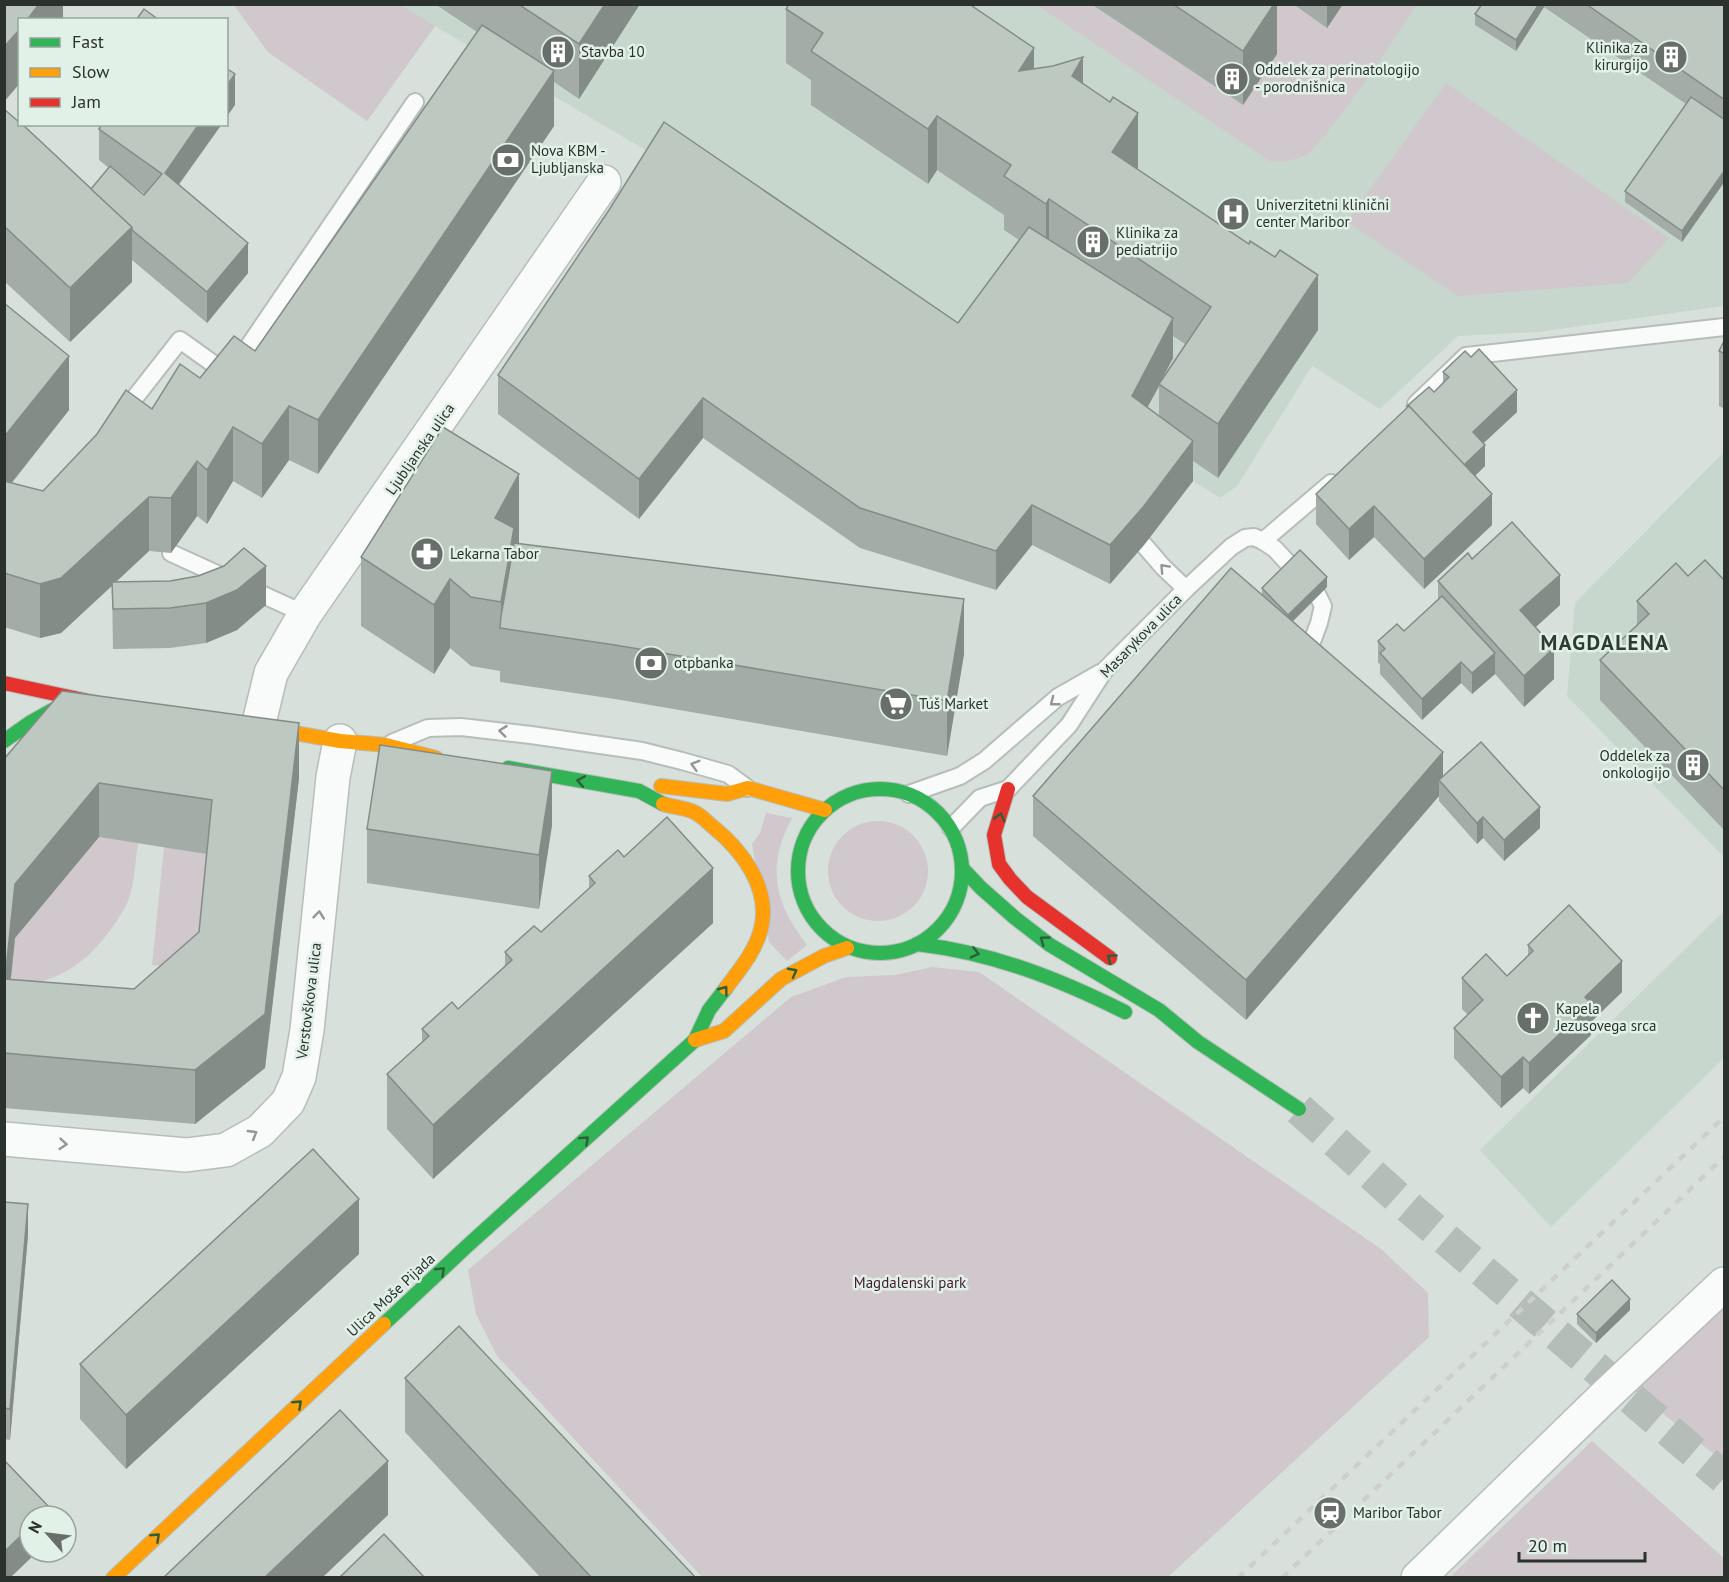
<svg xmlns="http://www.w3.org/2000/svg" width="1729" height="1582" font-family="'PT Sans',sans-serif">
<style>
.built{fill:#c7d7cd}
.green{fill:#d0c8cc}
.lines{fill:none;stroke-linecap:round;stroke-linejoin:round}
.secondary-tunnel{stroke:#b5bdb8;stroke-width:33;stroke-dasharray:33 16;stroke-linecap:butt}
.lane-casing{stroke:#b7beba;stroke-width:20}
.street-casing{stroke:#b7beba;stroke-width:36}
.fast-casing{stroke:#b7beba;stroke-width:16}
.slow-casing{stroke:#b7beba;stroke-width:16}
.jam-casing{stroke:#b7beba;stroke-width:16}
.lane{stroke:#f9fafa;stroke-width:16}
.street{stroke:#f9fafa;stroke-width:33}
.fast{stroke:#30b455;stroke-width:14}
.slow{stroke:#ff9f0a;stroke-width:14}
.jam{stroke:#e5322d;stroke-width:14}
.rail{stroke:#cccfcd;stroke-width:4.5;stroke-dasharray:8 8;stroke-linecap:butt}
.wall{fill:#a3aca6;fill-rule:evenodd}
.shaded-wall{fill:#848c87}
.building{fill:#bdc8c1;stroke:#848c87;stroke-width:1.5;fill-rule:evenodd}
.oneway{stroke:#929694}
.oneway2{stroke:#2d5f3b}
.labels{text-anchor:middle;stroke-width:5;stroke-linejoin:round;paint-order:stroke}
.poi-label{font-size:15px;fill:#2b312d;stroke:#e1f1e7;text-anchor:start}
.street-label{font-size:15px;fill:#2b312d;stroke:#e1f1e7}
.park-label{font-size:15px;fill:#431934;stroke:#e1f1e7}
.district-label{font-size:21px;font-weight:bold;letter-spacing:1.5px;fill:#2e3a32;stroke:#e1f1e7}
</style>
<rect width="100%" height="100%" fill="#d8e0db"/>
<g class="built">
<polygon points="234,5 1724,5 1724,306 1538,332 1458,336 1380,409 1312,366 1237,486 1220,498 1193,481 958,362 664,161 435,26 367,121 268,52"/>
<polygon points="1724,452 1724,857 1567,696 1575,603"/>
<polygon points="1724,911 1724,1058 1551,1227 1480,1150"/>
</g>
<g class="green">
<polygon points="234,5 401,5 435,26 367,121 268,52"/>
<polygon points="1037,5 1091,5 1243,105 1204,5 1417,5 1363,85 1327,133 1307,155 1285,162 1270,161"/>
<polygon points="1446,83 1669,238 1628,283 1458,296 1347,222"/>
<path d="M766,813L792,818C766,867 774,902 807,945L787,961L769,942L752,844L760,833Z"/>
<circle cx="878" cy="871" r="50"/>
<path d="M99,837L138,843C135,861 135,881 129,898C127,906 120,915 116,922C90,961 58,985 10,986L15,938Z"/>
<polygon points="164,847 212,855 200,969 152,965"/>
<polygon points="932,967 979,972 1381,1249 1428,1293 1429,1337 1168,1577 702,1577 497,1356 476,1314 468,1270 791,997 846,977 895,975"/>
<polygon points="1724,1306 1724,1462 1633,1390"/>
<polygon points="1592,1441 1724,1558 1724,1577 1450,1577"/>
</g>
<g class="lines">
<polyline class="secondary-tunnel" points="1299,1109 1398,1198 1724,1478"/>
<defs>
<g id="lane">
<polyline points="1416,404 1466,356 1724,327"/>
<polyline points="122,414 180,340 229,375 415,102"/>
<polyline points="1263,541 1331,483"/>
<polyline points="1144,545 1163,567 1186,589"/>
<polyline points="171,553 305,614"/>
<polyline points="392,743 428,728 461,727 531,735 642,751 682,761 728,774 747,788"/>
<polyline points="909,794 960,776 984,761 1058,697 1100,673"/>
<polyline points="951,828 980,798 1008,789 1069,725 1104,671 1186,589 1231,547 1245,538 1254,537 1263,541 1275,549 1318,596 1323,606 1319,623 1305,660"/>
</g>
<g id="street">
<polyline points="258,727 271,673 305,614 604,182"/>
<polyline points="4,1139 186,1155 226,1150 260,1131 288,1102 299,1077 307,1030 333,777 340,741"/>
<polyline points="1418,1578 1607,1394 1724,1284"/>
</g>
<g id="fast">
<polyline points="4,741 31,722 74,698"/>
<polyline points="508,768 639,791 663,804"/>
<circle cx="880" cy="871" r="82"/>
<polyline points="962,868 981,888 1015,918 1050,945 1159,1010 1198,1042 1299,1109"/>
<path d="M917,944C993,953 1057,978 1125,1012"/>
<polyline points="384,1324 466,1247 695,1040 709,1010 726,988"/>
</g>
<g id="slow">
<polyline points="254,726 340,741 386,745 436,758"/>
<polyline points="661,786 727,794 748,788 825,810"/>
<path d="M663,804C673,807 685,808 694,812C701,815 707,822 712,826C742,850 771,888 761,929C755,952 740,969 726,988"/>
<polyline points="695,1040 724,1031 781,979 824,956 847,948"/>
<polyline points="113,1578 384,1324"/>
</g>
<g id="jam">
<polyline points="4,683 102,704"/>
<polyline points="1008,789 994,835 999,864 1010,879 1027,897 1110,958"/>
</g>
</defs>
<use href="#lane" class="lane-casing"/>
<use href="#street" class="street-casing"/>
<use href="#fast" class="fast-casing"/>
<use href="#slow" class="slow-casing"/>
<use href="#jam" class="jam-casing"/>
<use href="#lane" class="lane"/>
<use href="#street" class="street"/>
<use href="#fast" class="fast"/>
<use href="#slow" class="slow"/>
<use href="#jam" class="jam"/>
<g class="rail">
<polyline points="1238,1578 1724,1117"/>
<polyline points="1282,1578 1724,1157"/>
</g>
</g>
<g class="wall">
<polygon points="435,4 640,4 579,99 554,82 554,126 318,474 289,460 262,498 233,481 207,524 197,516 171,553 149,551 116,582 266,605 237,630 206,643 170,648 113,649 112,586 61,633 40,638 4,627 4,303 69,410 12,483 43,491 152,409 200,378 255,351 477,32"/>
<polygon points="1091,4 1277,4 1277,54 1243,105"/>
<polygon points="1293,4 1343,4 1327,28"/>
<polygon points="1482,4 1725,4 1725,181 1682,242 1625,202 1625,191 1686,104 1544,7 1516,51 1475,25 1475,14"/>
<path d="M786,9L1034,69L1083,84L1138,168L1137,169L1318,330L1218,478L1193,461V481L1144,545L1110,584L1032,545L996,590L860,548L703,438L639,519L498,414V375L958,323L1019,240L1004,230V215L937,170L928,184L811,105V80L786,63ZM1173,336L1185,344L1164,376L1173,358ZM1159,386V416L1147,407Z"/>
<path d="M4,109L91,189L109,168L99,160V129L178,185L248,273L207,323L132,260V282L70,342L4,281ZM128,181L145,194L144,195Z"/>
<polygon points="1725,339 1725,409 1719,406 1719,351"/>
<polygon points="1443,372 1517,412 1483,443 1485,466 1475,476 1492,525 1424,589 1374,537 1349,560 1316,524 1316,494 1434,392 1443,383"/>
<polygon points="519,543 964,654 947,756 615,699 500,682 500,671 471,666 450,648 434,674 361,626 361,557"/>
<polygon points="1472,559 1560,605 1536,627 1554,679 1524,707 1495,674 1472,694 1461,683 1422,720 1380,674 1380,664 1378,663 1378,641 1404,631 1438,600 1438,581"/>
<polygon points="1688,576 1725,581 1725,831 1600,700 1600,660 1637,625 1637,601"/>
<polygon points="1327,587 1292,622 1443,777 1540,828 1504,861 1483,838 1477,844 1439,801 1439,796 1246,1020 1033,836 1033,796 1262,595 1262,588"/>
<path d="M4,759L299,778L265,1068L195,1124L4,1108ZM99,837L206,854L199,932L134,989L11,979L15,938Z"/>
<polygon points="552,825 539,909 367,883 367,829"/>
<polygon points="624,857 713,923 433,1179 387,1129 387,1074 422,1042 422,1029 458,1009 505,966 505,952 541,932 589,888 589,876"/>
<polygon points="1528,945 1622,992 1591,1022 1591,1035 1529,1094 1523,1088 1501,1108 1454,1058 1454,1028 1468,1015 1462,1009 1462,978 1507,976 1528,956"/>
<polygon points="4,1202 28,1235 10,1440 4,1439"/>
<polygon points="359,1254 126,1469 80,1419 80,1364"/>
<polygon points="1630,1310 1596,1343 1577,1324 1577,1314"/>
<polygon points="405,1378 696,1578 541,1578 405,1432"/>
</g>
<g class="shaded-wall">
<polygon points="39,4 63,4 63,20 27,20"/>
<polygon points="605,4 640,4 579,99 579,44"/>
<polygon points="1274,4 1277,4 1277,54 1243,105 1243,51"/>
<polygon points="1329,4 1343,4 1327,28 1327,6"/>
<polygon points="1539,4 1544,4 1544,7 1516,51 1516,40"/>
<polygon points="20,29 20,83 4,102 4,47"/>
<polygon points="1034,48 1034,103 1019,71"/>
<polygon points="1083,57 1083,112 1072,76"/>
<polygon points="554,71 554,126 318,474 318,420"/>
<polygon points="235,74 235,105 226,118 226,87"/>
<polygon points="1138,113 1138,168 1112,206 1112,152"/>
<polygon points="937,116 937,170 928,184 928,129"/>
<polygon points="199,124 222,124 165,204 165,173"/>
<polygon points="1725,170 1725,181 1682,242 1682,231"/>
<polygon points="1049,199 1049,253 1046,258 1046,204"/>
<polygon points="132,227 132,282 70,342 70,288"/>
<polygon points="248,243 248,273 207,323 207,292"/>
<polygon points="1318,275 1318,330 1218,478 1218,424"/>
<polygon points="1173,318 1173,358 1159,384 1159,386 1132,436 1132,396"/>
<polygon points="69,356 69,410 4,492 4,437"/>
<polygon points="1517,390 1517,412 1473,453 1473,432"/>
<polygon points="703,398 703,438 639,519 639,479"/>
<polygon points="289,406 289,460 262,498 262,444"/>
<polygon points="233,427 233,481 207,524 207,470"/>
<polygon points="1193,441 1193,481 1144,545 1110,584 1110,545"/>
<polygon points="1485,445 1485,466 1460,490 1460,469"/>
<polygon points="197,461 197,516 171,553 171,498"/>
<polygon points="519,474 519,543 501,628 501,602 495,518"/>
<polygon points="1492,494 1492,525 1424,589 1424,559"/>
<polygon points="149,497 149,551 61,633 40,638 40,584"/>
<polygon points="1032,505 1032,545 996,590 996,551"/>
<polygon points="1374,506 1374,537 1349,560 1349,529"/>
<polygon points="266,566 266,605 237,630 206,643 206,603"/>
<polygon points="1560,575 1560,605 1520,641 1520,610"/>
<polygon points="1327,577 1327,587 1288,626 1288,615"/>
<polygon points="450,579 450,648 434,674 434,605"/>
<polygon points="964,599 964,654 947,756 947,701"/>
<polygon points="1554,648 1554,679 1524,707 1524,676"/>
<polygon points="1495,653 1495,674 1472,694 1472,673"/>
<polygon points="1461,662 1461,683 1422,720 1422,699"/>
<polygon points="299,723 299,778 265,1068 195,1124 195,1070"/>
<polygon points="1443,752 1443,784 1439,780 1439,796 1246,1020 1246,980"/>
<polygon points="552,771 552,825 539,909 539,855"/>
<polygon points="99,783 99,837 15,938 5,1033 5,979 15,884"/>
<polygon points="1540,807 1540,828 1504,861 1504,840"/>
<polygon points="1483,817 1483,838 1477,844 1477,823"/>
<polygon points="713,868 713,923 433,1179 433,1125"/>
<polygon points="1622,961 1622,992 1591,1022 1591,1035 1529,1094 1529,1063 1585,997"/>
<polygon points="1523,1057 1523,1088 1501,1108 1501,1077"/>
<polygon points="359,1199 359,1254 126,1469 126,1415"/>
<polygon points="28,1204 28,1235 10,1440 10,1409"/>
<polygon points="1630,1299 1630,1310 1596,1343 1596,1333"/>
<polygon points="388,1461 388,1515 322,1578 264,1578"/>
<polygon points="50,1508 50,1516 42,1516"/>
<polygon points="30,1527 30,1552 37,1552 10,1578 4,1578 4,1552"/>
</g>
<g class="building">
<polygon points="4,4 39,4 27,20 20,20 20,29 4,47"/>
<polygon points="518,4 605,4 579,44"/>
<polygon points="789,4 969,4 1034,48 1019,71 1053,66 1083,57 1072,76 1110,102 1113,97 1138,113 1112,152 1249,244 1250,241 1275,257 1280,250 1318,275 1218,424 1159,384 1211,307 1049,199 1046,204 1004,176 1011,165 937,116 928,129 811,51 823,33 786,9"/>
<polygon points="1173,4 1274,4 1243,51"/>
<polygon points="1482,4 1539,4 1516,40 1475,14"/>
<polygon points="1586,4 1725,4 1725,100"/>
<polygon points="144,9 159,20 136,20"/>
<polygon points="482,25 554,71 318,420 289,406 262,444 233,427 207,470 197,461 171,498 149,497 61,578 40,584 4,573 4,481 43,491 97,434 126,390 152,409 180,364 200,378 234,336 255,351"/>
<polygon points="226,68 235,74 226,87"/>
<polygon points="1691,97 1725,120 1725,170 1682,231 1625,191"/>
<polygon points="4,109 20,123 20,124 22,124 132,227 70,288 4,226"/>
<polygon points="664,122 958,323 1029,227 1173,318 1132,396 1193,441 1144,506 1110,545 1032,505 996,551 860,508 703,398 639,479 498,375 609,210"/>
<polygon points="102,124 199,124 165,173 248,243 207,292 132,230 132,227 91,189 110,166 144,195 162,174 99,129"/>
<polygon points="4,303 69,356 4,437"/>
<polygon points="1725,339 1725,354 1719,351"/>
<polygon points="1479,349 1517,390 1473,432 1485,445 1464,465 1409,406 1407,406 1429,387 1434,392 1449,377 1443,372 1465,351 1471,357"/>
<polygon points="1409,406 1492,494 1424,559 1374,506 1349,529 1316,494"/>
<polygon points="443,427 519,474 495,518 514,528 501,602 471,597 450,579 434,605 361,557"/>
<polygon points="1512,522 1560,575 1520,610 1554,648 1524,676 1438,581 1468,553 1472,559"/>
<polygon points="514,543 964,599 947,701 615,645 500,628 501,616"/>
<polygon points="244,548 266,566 237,590 206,603 170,608 113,609 112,582 170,581 198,576 224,566"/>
<polygon points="1300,550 1327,577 1288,615 1262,588"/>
<polygon points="1705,560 1725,581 1725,791 1600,660 1649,614 1637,601 1676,563 1688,576"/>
<polygon points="1231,568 1443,752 1246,980 1033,796"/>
<polygon points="1442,596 1495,653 1472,673 1461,662 1422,699 1380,653 1385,649 1378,641 1397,624 1404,631"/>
<path d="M62,691L299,723L265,1014L195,1070L4,1053V759ZM99,783L212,800L199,932L134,989L5,979L15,884Z"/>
<polygon points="1481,742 1540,807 1504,840 1483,817 1477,823 1439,780"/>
<polygon points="380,745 552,771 539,855 367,829"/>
<polygon points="667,817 713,868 433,1125 387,1074 429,1036 422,1029 452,1002 458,1009 512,960 505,952 534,926 541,932 595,883 589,876 618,850 624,857"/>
<polygon points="1569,905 1622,961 1585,997 1591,1004 1529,1063 1523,1057 1501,1077 1454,1028 1483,1000 1462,978 1486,954 1507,976 1533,951 1528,945"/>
<polygon points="313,1149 359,1199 126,1415 80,1364"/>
<polygon points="4,1202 28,1204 10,1409 4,1408"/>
<polygon points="1612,1280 1630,1299 1596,1333 1577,1314"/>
<polygon points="459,1326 696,1578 592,1578 405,1378"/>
<polygon points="340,1410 388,1461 264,1578 163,1578"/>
<polygon points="4,1460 50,1508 42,1516 30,1516 30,1527 4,1552"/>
<polygon points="384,1534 425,1578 339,1578"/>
</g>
<defs><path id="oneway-chevron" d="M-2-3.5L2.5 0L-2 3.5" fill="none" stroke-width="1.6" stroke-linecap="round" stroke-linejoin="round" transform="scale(1.5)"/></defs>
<g class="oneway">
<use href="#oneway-chevron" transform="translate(1164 568) rotate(-133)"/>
<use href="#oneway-chevron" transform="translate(1054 702) rotate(142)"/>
<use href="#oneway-chevron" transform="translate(503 731) rotate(-173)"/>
<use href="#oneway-chevron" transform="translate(695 765) rotate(-164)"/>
<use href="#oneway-chevron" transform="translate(319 915) rotate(-84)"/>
<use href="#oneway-chevron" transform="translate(253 1134) rotate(-31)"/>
<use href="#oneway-chevron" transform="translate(63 1144) rotate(5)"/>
</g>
<g class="oneway2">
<use href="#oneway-chevron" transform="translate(581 781) rotate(-170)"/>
<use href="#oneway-chevron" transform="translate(1000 817) rotate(-74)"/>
<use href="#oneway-chevron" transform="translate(1044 940) rotate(-144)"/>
<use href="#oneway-chevron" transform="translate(975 953) rotate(13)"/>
<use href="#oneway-chevron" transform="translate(1111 958) rotate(-144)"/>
<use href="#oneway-chevron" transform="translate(793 972) rotate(-28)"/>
<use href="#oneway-chevron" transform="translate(724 990) rotate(-53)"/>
<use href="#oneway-chevron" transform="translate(585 1140) rotate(-42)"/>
<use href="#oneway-chevron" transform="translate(441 1271) rotate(-44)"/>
<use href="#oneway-chevron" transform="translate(298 1404) rotate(-43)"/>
<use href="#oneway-chevron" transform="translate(156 1537) rotate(-43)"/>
</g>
<defs>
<symbol id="building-disc" viewBox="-11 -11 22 22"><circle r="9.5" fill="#686e6a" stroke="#e1f1e7"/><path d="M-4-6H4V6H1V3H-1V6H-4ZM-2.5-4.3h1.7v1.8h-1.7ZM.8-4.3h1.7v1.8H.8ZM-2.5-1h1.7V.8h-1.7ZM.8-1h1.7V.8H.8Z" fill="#fff"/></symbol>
<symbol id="bank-disc" viewBox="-11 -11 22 22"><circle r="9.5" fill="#686e6a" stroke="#e1f1e7"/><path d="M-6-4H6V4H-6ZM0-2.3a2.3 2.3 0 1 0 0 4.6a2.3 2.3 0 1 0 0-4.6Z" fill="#fff"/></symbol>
<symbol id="hospital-disc" viewBox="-11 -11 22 22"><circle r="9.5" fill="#686e6a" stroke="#e1f1e7"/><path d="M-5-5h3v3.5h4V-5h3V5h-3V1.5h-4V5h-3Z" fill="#fff"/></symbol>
<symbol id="pharmacy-disc" viewBox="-11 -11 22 22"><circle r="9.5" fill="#686e6a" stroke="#e1f1e7"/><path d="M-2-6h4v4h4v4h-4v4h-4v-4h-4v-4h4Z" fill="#fff"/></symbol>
<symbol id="supermarket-disc" viewBox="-11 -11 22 22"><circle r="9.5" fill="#686e6a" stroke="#e1f1e7"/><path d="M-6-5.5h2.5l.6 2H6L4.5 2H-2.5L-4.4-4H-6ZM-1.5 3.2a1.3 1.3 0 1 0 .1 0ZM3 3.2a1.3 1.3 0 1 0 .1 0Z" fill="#fff"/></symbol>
<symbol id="church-disc" viewBox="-11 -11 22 22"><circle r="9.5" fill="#686e6a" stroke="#e1f1e7"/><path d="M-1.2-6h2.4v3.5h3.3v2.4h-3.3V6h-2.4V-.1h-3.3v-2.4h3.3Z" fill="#fff"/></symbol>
<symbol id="station-disc" viewBox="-11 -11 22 22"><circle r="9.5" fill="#686e6a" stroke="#e1f1e7"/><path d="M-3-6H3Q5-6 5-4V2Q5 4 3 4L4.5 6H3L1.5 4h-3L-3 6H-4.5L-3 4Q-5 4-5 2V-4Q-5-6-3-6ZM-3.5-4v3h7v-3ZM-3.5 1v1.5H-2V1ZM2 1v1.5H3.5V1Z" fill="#fff"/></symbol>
</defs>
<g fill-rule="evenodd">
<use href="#building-disc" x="539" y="33" width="38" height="38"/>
<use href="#building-disc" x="1652" y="38" width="38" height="38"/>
<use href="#building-disc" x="1213" y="60" width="38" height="38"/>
<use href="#bank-disc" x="489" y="141" width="38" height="38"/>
<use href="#hospital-disc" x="1214" y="195" width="38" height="38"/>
<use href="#building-disc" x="1074" y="223" width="38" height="38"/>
<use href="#pharmacy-disc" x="408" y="535" width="38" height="38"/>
<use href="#bank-disc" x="632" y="644" width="38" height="38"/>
<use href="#supermarket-disc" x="877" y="685" width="38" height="38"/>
<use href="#building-disc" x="1674" y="746" width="38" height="38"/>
<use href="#church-disc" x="1514" y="999" width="38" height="38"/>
<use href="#station-disc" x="1311" y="1494" width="38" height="38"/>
</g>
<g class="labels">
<g class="poi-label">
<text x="1648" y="53" text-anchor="end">Klinika za<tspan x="1648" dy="17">kirurgijo</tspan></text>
<text x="581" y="57">Stavba 10</text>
<text x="1255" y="75">Oddelek za perinatologijo<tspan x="1255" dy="17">- porodnišnica</tspan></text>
<text x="531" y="156">Nova KBM -<tspan x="531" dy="17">Ljubljanska</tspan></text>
<text x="1256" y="210">Univerzitetni klinični<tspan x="1256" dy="17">center Maribor</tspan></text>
<text x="1116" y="238">Klinika za<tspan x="1116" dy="17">pediatrijo</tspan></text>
<text x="450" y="559">Lekarna Tabor</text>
<text x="674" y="668">otpbanka</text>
<text x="919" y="709">Tuš Market</text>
<text x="1670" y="761" text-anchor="end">Oddelek za<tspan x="1670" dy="17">onkologijo</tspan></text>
<text x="1556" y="1014">Kapela<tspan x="1556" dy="17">Jezusovega srca</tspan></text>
<text x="1353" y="1518">Maribor Tabor</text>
</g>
<g class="street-label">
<text transform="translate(420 449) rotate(-55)" y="5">Ljubljanska ulica</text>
<text transform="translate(1141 636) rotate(-46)" y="5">Masarykova ulica</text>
<text transform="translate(309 1001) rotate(-83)" y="5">Verstovškova ulica</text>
<text transform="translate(391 1295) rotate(-43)" y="5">Ulica Moše Pijada</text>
</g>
<g class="park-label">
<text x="910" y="1288">Magdalenski park</text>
</g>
<g class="district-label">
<text x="1605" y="650">MAGDALENA</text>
</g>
</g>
<rect width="1729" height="1582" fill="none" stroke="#2b312d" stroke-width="12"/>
<rect x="18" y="18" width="210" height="108" fill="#e1f1e7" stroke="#98a49d" stroke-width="1.5"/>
<rect x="30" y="38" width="30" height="9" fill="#30b455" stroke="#98a49d" stroke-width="1.5"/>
<text x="72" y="48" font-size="18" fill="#2b312d">Fast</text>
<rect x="30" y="68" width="30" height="9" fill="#ff9f0a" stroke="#98a49d" stroke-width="1.5"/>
<text x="72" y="78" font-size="18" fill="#2b312d">Slow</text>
<rect x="30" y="98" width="30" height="9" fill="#e5322d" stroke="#98a49d" stroke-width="1.5"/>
<text x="72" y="108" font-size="18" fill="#2b312d">Jam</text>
<g transform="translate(48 1534) rotate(298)"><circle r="28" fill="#e1f1e7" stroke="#98a49d" stroke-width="1.5"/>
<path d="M0-4.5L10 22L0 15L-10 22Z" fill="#686e6a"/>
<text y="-9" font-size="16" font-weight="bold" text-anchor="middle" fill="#2b312d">N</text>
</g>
<path d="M1519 1552v9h126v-9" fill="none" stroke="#2b312d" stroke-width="3"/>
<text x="1528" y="1552" font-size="18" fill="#2b312d" stroke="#e1f1e7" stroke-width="4.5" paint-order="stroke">20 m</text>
</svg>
